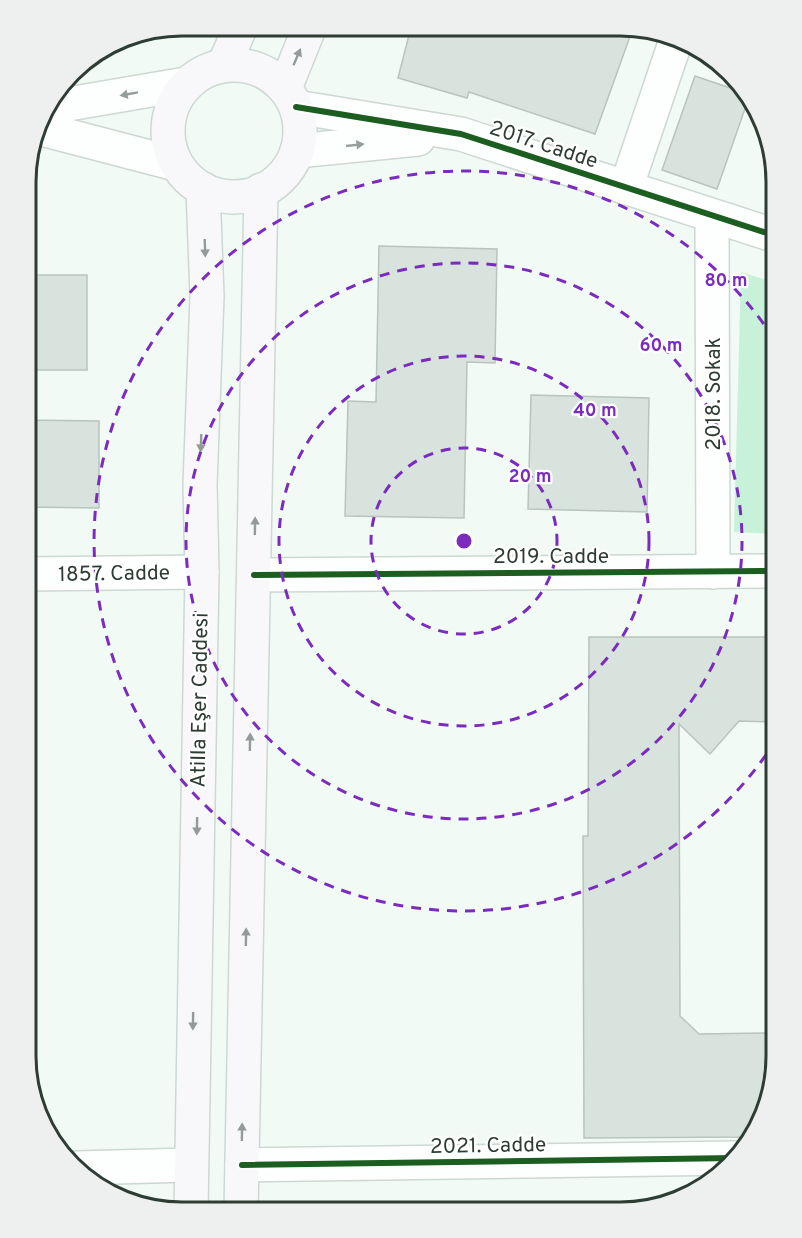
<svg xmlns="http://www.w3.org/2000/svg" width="802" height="1238" font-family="Overpass,sans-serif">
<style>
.green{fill:#c8f1da}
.building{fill:#d9e3de;stroke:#b9c4be;stroke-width:1.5}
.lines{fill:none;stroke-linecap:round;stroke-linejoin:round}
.minor-casing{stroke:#cdd8d2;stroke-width:36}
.tertiary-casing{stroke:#cdd8d2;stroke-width:36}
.secondary-casing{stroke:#cdd8d2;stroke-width:36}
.minor{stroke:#fdfefe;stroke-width:33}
.tertiary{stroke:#fdfefe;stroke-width:33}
.secondary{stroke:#f8f8fb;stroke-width:33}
.cycleway-casing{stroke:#fff;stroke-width:10}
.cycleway{stroke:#1b5e20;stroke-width:6}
.oneway{fill:#939a98}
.oneway2{fill:#969e99}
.ring{fill:none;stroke:#7b2cbf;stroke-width:3;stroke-dasharray:10 8}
.labels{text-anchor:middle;stroke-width:4.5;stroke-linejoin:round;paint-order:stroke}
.street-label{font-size:21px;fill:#2e3d34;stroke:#fff}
.rim{fill:none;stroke:#2e3d34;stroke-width:3}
.centre{fill:#7b2cbf;stroke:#fff;stroke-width:3}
.ring-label{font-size:18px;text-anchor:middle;font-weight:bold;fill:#7b2cbf;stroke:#fff;stroke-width:4.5;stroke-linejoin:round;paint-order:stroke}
</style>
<rect width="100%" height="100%" fill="#f2faf6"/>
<polygon class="green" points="741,272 776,283 776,534 734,532"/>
<g class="building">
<polygon points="411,27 519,28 633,28 595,134 469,92 467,98 398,78"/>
<polygon points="695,76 742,92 748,100 717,189 662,170"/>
<polygon points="379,246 497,249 495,363 467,362 464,518 345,516 348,401 376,402"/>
<rect x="27" y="275" width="60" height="95"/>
<polygon points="531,395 649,398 647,512 528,509"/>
<polygon points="26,420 99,421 99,508 26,507"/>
<polygon points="589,637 776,637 776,722 739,721 710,754 679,724 680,1016 699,1034 766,1033 766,1094 750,1137 584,1138 583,836 588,836"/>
</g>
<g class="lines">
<defs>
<g id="minor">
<polyline points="45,108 186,84"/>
<polyline points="38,128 176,164"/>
<polyline points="626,188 676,40"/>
<polyline points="712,216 713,572"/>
<polyline points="26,574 202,572"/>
<polyline points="254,575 776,571"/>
<polyline points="242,1165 735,1158"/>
<polyline points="77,1168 190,1165"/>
</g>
<g id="tertiary">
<polyline points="296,107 461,134 776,236"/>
<polyline points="297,151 418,139"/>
</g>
<g id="secondary">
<polyline points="224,65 241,26"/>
<circle cx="234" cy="131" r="66"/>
<polyline points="285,88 310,26"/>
<polyline points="191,1211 202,572 200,485 207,296 203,189"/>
<polyline points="241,1211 261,190"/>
</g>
</defs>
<use href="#minor" class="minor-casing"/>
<use href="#tertiary" class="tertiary-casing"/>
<use href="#secondary" class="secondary-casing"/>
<use href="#minor" class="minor"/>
<use href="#tertiary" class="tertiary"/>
<use href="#secondary" class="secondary"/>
<defs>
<g id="cycleway">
<polyline points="296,107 461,134 776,236"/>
<polyline points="254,575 776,571"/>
<polyline points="242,1165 735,1158"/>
</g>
</defs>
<use href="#cycleway" class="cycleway-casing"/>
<use href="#cycleway" class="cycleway"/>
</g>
<defs><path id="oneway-solid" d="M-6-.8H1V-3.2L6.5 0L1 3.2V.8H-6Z" transform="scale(1.5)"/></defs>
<g class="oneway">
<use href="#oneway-solid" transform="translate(297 57) rotate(-67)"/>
<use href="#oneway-solid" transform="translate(205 248) rotate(88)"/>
<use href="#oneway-solid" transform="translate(201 443) rotate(92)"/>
<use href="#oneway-solid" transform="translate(255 526) rotate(-89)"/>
<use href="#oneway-solid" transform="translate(250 742) rotate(-89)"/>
<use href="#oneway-solid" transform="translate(197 826) rotate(91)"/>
<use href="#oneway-solid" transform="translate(246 937) rotate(-89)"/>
<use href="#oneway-solid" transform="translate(193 1021) rotate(91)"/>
<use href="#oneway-solid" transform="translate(242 1132) rotate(-89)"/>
</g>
<g class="oneway2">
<use href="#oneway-solid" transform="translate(129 94) rotate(170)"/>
<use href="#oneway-solid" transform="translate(355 145) rotate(-6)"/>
</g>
<g class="ring">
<circle cx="464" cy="541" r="93"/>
<circle cx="464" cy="541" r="185"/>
<circle cx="464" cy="541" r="278"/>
<path d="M776 740A370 370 0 1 1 776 342"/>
</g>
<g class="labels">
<g class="street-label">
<text transform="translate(544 144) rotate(18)" y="7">2017. Cadde</text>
<text transform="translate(713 394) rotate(-90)" y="7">2018. Sokak</text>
<text x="551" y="563">2019. Cadde</text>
<text transform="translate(114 573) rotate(-1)" y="7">1857. Cadde</text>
<text transform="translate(199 700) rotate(-89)" y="7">Atilla Eşer Caddesi</text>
<text transform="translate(488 1145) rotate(-1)" y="7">2021. Cadde</text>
</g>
</g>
<path d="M0 0H802V1238H0ZM182 36H620A146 146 0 0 1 766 182V1056A146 146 0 0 1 620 1202H182A146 146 0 0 1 36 1056V182A146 146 0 0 1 182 36Z" fill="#eeefef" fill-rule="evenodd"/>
<path class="rim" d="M182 36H620A146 146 0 0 1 766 182V1056A146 146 0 0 1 620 1202H182A146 146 0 0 1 36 1056V182A146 146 0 0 1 182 36Z"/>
<circle cx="464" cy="541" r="9" class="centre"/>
<g class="ring-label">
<text x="726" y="286">80 m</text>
<text x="661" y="351">60 m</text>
<text x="595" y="416">40 m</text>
<text x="530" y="482">20 m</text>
</g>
</svg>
